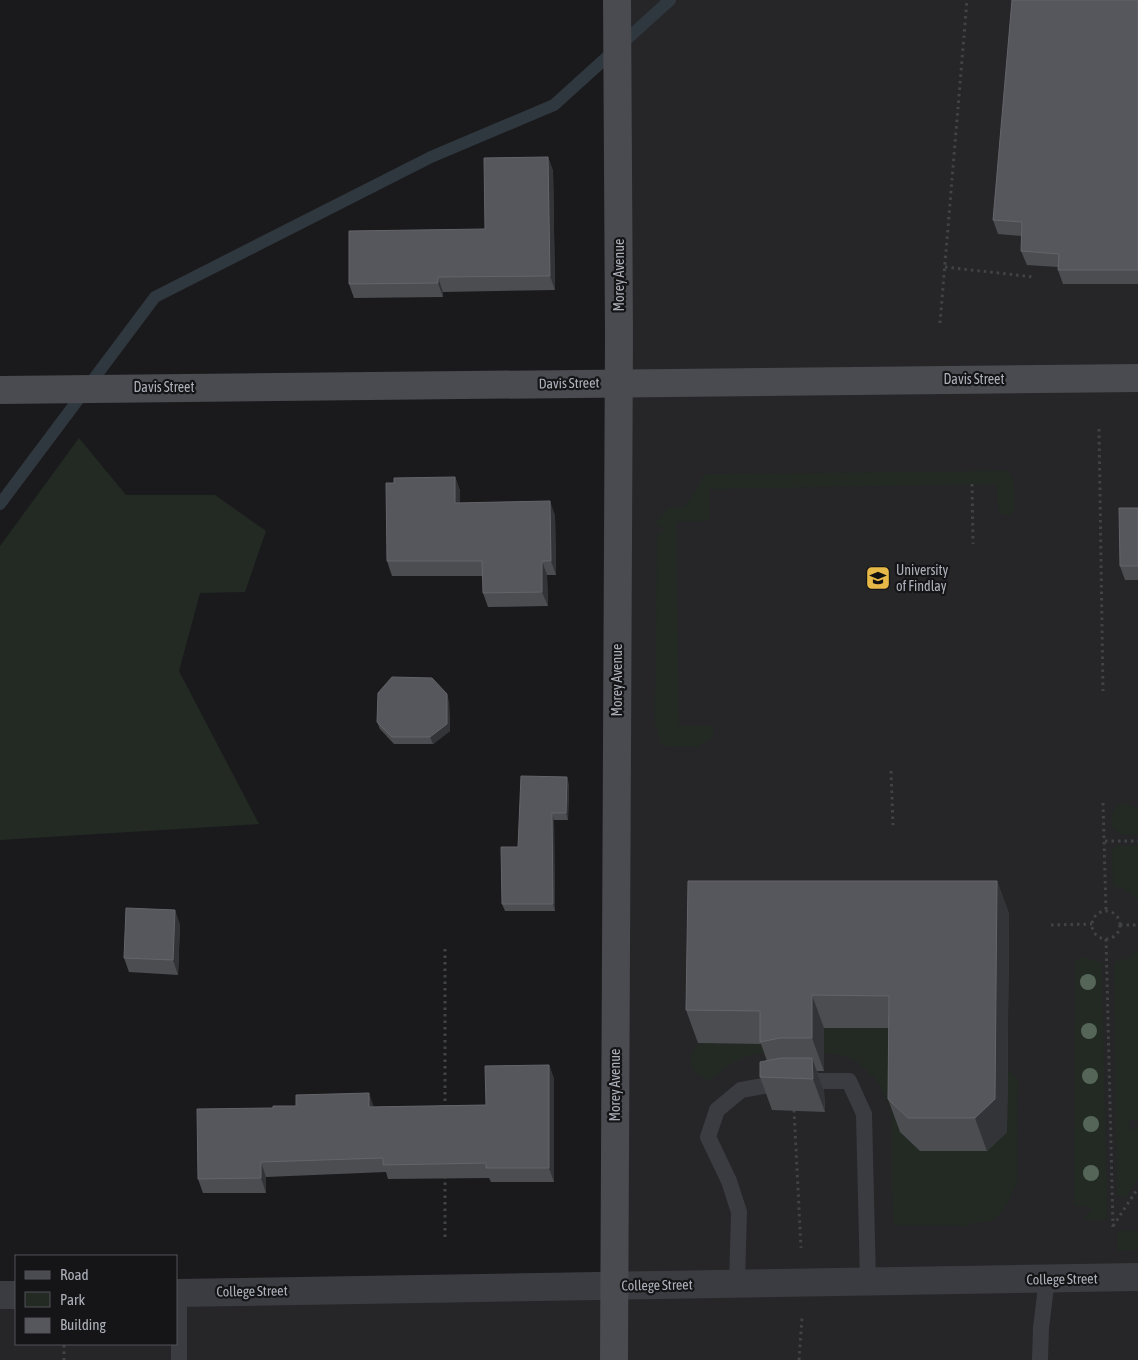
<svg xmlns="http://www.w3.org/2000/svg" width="1138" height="1360" font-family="'Asap Condensed',sans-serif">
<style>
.built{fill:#262629}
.green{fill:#222a23}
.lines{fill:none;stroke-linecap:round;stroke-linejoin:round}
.stream{stroke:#30383f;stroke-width:12}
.path{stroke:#414347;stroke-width:3;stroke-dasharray:2.5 4;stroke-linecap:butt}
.lane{stroke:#3b3c41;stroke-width:16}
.street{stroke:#3b3c41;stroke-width:28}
.secondary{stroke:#494b50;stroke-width:28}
.tree{fill:#556658}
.wall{fill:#4b4d51}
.shaded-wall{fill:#333437}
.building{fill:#56575c;stroke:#64656b}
.labels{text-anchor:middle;stroke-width:4.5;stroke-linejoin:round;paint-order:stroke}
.street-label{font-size:14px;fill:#adb1ba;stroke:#151517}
.poi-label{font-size:14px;fill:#adb1ba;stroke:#151517;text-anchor:start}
</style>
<rect width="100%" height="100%" fill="#1a1a1c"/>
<polygon class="built" points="617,0 1138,0 1138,1360 0,1360 0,1295 16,1294 16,1344 176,1344 176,1292 614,1286"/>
<g class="green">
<polygon points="79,438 126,495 215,495 266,531 245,592 200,593 179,671 259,824 0,840 0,546"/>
<polygon points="1009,471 1014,484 1015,509 1010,515 1003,515 998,509 997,484 709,489 710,518 703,521 676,522 679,726 713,726 713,738 696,747 662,746 655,724 657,534 663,532 663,528 657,525 657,521 668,508 685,507 705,474"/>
<polygon points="1124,804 1131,805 1138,809 1138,835 1124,835 1112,828 1112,815 1115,807"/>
<path d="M1138,845V900C1131,894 1123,886 1113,887L1112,850L1117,846Z"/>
<polygon points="1138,950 1138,1122 1132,1119 1128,1124 1129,1127 1134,1130 1138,1127 1138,1178 1126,1197 1120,1197 1117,1193 1114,962 1128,958"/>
<polygon points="1083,957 1102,963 1107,1217 1102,1220 1083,1220 1092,1209 1083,1206 1074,1205 1075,961"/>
<path d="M759,1028L772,1053C744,1053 730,1063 710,1081C688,1069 686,1065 698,1043L759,1044Z"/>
<path d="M824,1028L920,1029L1007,1132L1008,1069L1018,1080L1017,1182C1011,1194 1004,1216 990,1221C984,1223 976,1223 970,1223L969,1226L894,1225L892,1188V1116L888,1103L876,1079L856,1061L844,1056L824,1053Z"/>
<polygon points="1122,1231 1138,1231 1138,1250 1118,1251 1118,1232"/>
</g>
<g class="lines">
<polyline class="stream" points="0,504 155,297 431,157 554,105 670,0"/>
<g class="path">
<polyline points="945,267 1034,277"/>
<polyline points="940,323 967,0"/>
<polyline points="1099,429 1103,691"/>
<polyline points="972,484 973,544"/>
<polyline points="891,771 893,825"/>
<polyline points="1103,803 1106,911"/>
<polyline points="1105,841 1138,841"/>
<circle cx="1106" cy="925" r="14"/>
<polyline points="1051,925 1092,924"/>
<polyline points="1120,925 1138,925"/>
<polyline points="1106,939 1113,1227"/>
<polyline points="445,949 445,1110"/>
<polyline points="794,1110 801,1248"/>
<polyline points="445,1176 445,1238"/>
<polyline points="1113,1226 1138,1188"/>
<polyline points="64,1345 64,1360"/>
<polyline points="799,1360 802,1318"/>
</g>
<g class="lane">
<polyline points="737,1284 739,1212 729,1181 708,1137 717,1110 741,1090 792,1081 849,1081 864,1114 868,1282"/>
<polyline points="179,1293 179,1360"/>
<polyline points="1040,1360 1041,1328 1047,1279"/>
</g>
<g class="street">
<polyline points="176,1293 1138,1277"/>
<polyline points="0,1295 16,1295"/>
</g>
<g class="secondary">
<polyline points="0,390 1138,378"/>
<polyline points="614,1360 619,336 617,0"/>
</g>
</g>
<g class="tree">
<circle cx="1088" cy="982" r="8"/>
<circle cx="1089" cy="1031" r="8"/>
<circle cx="1090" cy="1076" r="8"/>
<circle cx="1091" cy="1124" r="8"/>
<circle cx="1091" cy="1173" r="8"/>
</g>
<g class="wall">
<polygon points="1138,0 1138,284 1063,284 1058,270 1058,267 1027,265 1021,251 1022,236 998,234 993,220"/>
<polygon points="548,157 553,171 555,290 443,292 443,297 354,298 349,284 485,229"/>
<polygon points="455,477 460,491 460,503 555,515 556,575 547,575 548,606 488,607 483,593 483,576 392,576 387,561"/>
<polygon points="1138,508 1138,580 1125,580 1120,566"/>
<polygon points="449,701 450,731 433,744 394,744 380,729 377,722"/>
<polygon points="569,784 568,820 554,820 555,911 505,911 502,904 518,847"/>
<polygon points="997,881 1009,914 1007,1132 987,1151 920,1151 900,1132 888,1099 889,1028 824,1028 824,1071 817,1071 824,1091 825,1112 772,1110 760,1077 767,1061 761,1044 698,1043 686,1010"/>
<polygon points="180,924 178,975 129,972 124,958"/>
<polygon points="549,1065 554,1079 554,1182 491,1182 489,1178 388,1179 386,1172 266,1177 266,1193 203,1193 198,1179 374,1107 486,1105"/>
</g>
<g class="shaded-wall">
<polygon points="548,157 553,171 555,290 550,276"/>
<polygon points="438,277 443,292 443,297 438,283"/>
<polygon points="455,477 460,491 460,517 455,503"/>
<polygon points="550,501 555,515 556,575 551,561"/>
<polygon points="542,561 547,575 548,606 542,592"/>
<polygon points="447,694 449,701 450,731 433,744 430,737"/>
<polygon points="567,777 569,784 568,820 566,813"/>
<polygon points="552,813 554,820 555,911 553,904"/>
<polygon points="997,881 1009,914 1007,1132 987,1151 975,1118"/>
<polygon points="175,910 180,924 178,975 173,960"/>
<polygon points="812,995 824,1028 824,1071 812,1038"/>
<polygon points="812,1058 824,1091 825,1112 813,1079"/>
<polygon points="549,1065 554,1079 554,1182 549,1168"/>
<polygon points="369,1093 374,1107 374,1122 369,1107"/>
<polygon points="261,1162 266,1177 266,1193 261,1178"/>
</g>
<g class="building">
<polygon points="1012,0 1138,0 1138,270 1058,270 1059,254 1021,251 1022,222 993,220"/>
<polygon points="548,157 550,276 438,277 438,283 349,284 349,231 485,229 484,158"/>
<polygon points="455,477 455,503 550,501 551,561 542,561 542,592 483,593 482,561 387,561 386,483 394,483 394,478"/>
<polygon points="1119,508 1138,508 1138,566 1120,566"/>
<polygon points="392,677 432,678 447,694 447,724 430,737 392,737 377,722 378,693"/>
<polygon points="521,776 567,777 566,813 552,813 553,904 502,904 501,847 518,847"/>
<polygon points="688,881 997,881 995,1099 975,1118 908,1118 888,1099 889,996 812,995 812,1038 780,1038 760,1042 760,1011 686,1010"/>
<polygon points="126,908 175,910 173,960 124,958"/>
<polygon points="781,1058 812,1058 813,1079 760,1077 760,1062"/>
<polygon points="549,1065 549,1168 486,1168 486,1163 383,1165 383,1158 261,1162 261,1178 198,1179 197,1109 273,1108 273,1106 296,1106 296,1095 369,1093 369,1107 486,1105 485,1066"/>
</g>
<defs>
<symbol id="university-square" viewBox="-11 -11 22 22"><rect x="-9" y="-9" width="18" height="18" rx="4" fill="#e6b848" stroke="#151517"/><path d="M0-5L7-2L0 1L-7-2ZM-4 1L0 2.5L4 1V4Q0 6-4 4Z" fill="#111"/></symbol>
</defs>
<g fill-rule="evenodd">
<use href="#university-square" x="864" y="564" width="28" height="28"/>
</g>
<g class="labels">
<g class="street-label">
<text transform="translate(619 275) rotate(-90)" y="5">Morey Avenue</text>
<text x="974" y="384">Davis Street</text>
<text transform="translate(569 383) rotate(-1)" y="5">Davis Street</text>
<text x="164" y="392">Davis Street</text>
<text transform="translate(617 680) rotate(-90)" y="5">Morey Avenue</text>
<text transform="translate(615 1085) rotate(-90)" y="5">Morey Avenue</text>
<text transform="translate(1062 1279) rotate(-1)" y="5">College Street</text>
<text transform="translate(657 1285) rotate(-1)" y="5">College Street</text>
<text transform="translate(252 1291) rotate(-1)" y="5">College Street</text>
</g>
<g class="poi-label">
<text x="896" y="575">University<tspan x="896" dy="16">of Findlay</tspan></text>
</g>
</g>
<rect x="15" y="1255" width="162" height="90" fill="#151517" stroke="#525358"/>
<rect x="25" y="1271" width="25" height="8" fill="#494b50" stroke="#525358"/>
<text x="60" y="1280" font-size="15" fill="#adb1ba">Road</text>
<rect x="25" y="1292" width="25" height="15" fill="#222a23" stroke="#525358"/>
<text x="60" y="1305" font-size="15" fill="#adb1ba">Park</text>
<rect x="25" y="1318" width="25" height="15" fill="#56575c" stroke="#525358"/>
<text x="60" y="1330" font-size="15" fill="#adb1ba">Building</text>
</svg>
